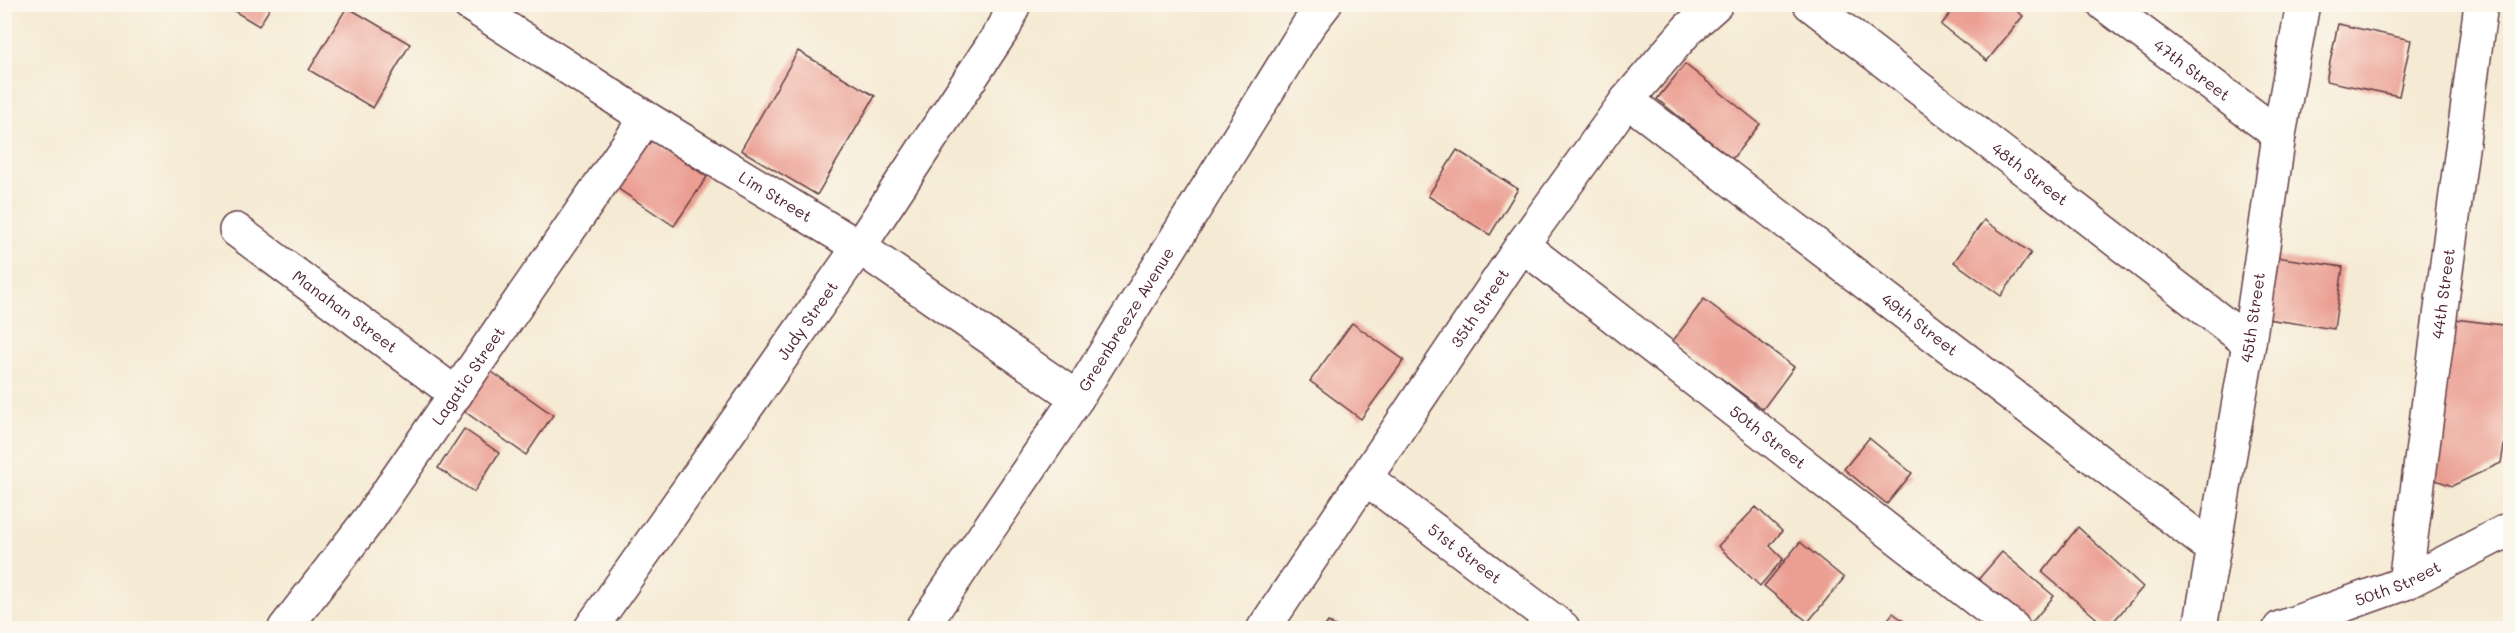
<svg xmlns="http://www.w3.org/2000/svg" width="2515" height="633" font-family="Mali,sans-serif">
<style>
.building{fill:#eb9e92}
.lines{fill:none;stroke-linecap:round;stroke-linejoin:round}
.minor-casing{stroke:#643d44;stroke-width:36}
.minor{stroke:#fff;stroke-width:33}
.labels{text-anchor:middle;stroke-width:4.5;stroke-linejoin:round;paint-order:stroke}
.street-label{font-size:16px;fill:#4a1f2b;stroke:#fbf7ec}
</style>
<rect width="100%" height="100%" fill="#fbf7ec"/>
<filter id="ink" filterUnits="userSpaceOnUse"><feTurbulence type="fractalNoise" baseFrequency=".0167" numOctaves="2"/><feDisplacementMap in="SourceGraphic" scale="12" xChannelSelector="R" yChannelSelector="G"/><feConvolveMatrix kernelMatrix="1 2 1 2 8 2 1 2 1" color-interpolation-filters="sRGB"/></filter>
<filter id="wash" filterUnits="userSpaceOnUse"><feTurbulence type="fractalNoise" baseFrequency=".008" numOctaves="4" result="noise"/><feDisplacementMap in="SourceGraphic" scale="24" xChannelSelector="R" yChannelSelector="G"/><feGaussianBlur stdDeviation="1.35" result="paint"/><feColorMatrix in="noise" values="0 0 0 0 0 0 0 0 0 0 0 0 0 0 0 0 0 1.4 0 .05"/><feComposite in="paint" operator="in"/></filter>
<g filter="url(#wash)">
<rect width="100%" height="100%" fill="#f5ead3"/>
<g id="blocks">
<g class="building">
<polygon points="1958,4 2009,4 2023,16 1987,61 1941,25"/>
<polygon points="224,5 272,5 259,26"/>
<polygon points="347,7 410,44 373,108 309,70"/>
<polygon points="2338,24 2411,40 2399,96 2326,81"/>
<polygon points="798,51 875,96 817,195 741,150"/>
<polygon points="1685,64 1760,124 1732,159 1657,99"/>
<polygon points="645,135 707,177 674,226 611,184"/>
<polygon points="1457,150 1518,189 1490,235 1428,196"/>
<polygon points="1984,220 2031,253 2001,296 1954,262"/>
<polygon points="2276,257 2343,267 2334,329 2267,319"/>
<polygon points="1704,299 1794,367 1763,409 1672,342"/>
<polygon points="2455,319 2510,326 2510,411 2501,463 2452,486 2433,479"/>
<polygon points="1352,323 1404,360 1361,419 1310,381"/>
<polygon points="482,365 553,415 526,455 454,404"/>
<polygon points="464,429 499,453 474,492 438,468"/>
<polygon points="1869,438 1912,473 1887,504 1844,469"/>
<polygon points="1756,507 1782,531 1770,546 1783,559 1760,586 1718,546"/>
<polygon points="2078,527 2143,587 2108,628 2042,572"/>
<polygon points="1800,542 1844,578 1808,622 1764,586"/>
<polygon points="2002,552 2054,596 2027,628 1969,590"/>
<polygon points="1893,613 1913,628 1881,628"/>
<polygon points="1328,622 1339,628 1324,628"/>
</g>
</g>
</g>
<g filter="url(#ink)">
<use href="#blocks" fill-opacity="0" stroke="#643d44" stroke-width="1.5"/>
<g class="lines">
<defs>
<g id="minor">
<path id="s1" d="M469,4L646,118L859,247L1077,398"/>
<path id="s2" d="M1810,4L2249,343"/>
<path id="s3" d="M2104,4L2279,135"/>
<path id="s4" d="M1627,100L2213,549"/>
<path id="s5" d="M236,230L456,394"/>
<path id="s6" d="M1522,245L2013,628"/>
<path id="s7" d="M1367,479L1563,628"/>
<path id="s8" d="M2405,583L2481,4"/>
<path id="s9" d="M285,628L370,518L646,118"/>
<path id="s10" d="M591,628L859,247L1005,26L1014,4"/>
<path id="s11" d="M922,628L1077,398L1308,26L1325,4"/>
<path id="s12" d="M1264,628L1522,245L1627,100L1688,29L1716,4"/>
<path id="s13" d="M2200,628L2249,343L2279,135L2303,4"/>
<path id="s14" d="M2280,628L2405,583L2510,529"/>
</g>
</defs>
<use href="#minor" class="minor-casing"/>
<use href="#minor" class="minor"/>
</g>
</g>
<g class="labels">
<g class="street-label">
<text dy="6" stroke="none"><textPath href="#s3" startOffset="110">47th Street</textPath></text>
<text dy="6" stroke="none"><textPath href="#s2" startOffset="278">48th Street</textPath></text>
<text dy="6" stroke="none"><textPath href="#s1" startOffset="362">Lim Street</textPath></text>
<text dy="6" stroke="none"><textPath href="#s8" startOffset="292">44th Street</textPath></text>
<text dy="6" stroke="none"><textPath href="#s12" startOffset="386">35th Street</textPath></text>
<text dy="6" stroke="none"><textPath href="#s5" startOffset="136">Manahan Street</textPath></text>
<text dy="6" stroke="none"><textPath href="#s13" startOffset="315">45th Street</textPath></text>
<text dy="6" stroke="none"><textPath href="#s11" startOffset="370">Greenbreeze Avenue</textPath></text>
<text dy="6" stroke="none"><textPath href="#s10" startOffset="376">Judy Street</textPath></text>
<text dy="6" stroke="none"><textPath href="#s4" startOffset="369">49th Street</textPath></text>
<text dy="6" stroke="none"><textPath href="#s9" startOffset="312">Lagatic Street</textPath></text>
<text dy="6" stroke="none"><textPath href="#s6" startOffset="312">50th Street</textPath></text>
<text dy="6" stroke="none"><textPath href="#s7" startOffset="123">51st Street</textPath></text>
<text dy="6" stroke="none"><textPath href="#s14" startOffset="126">50th Street</textPath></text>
</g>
</g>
<rect width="2515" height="633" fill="none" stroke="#fbf7ec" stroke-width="24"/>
</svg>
